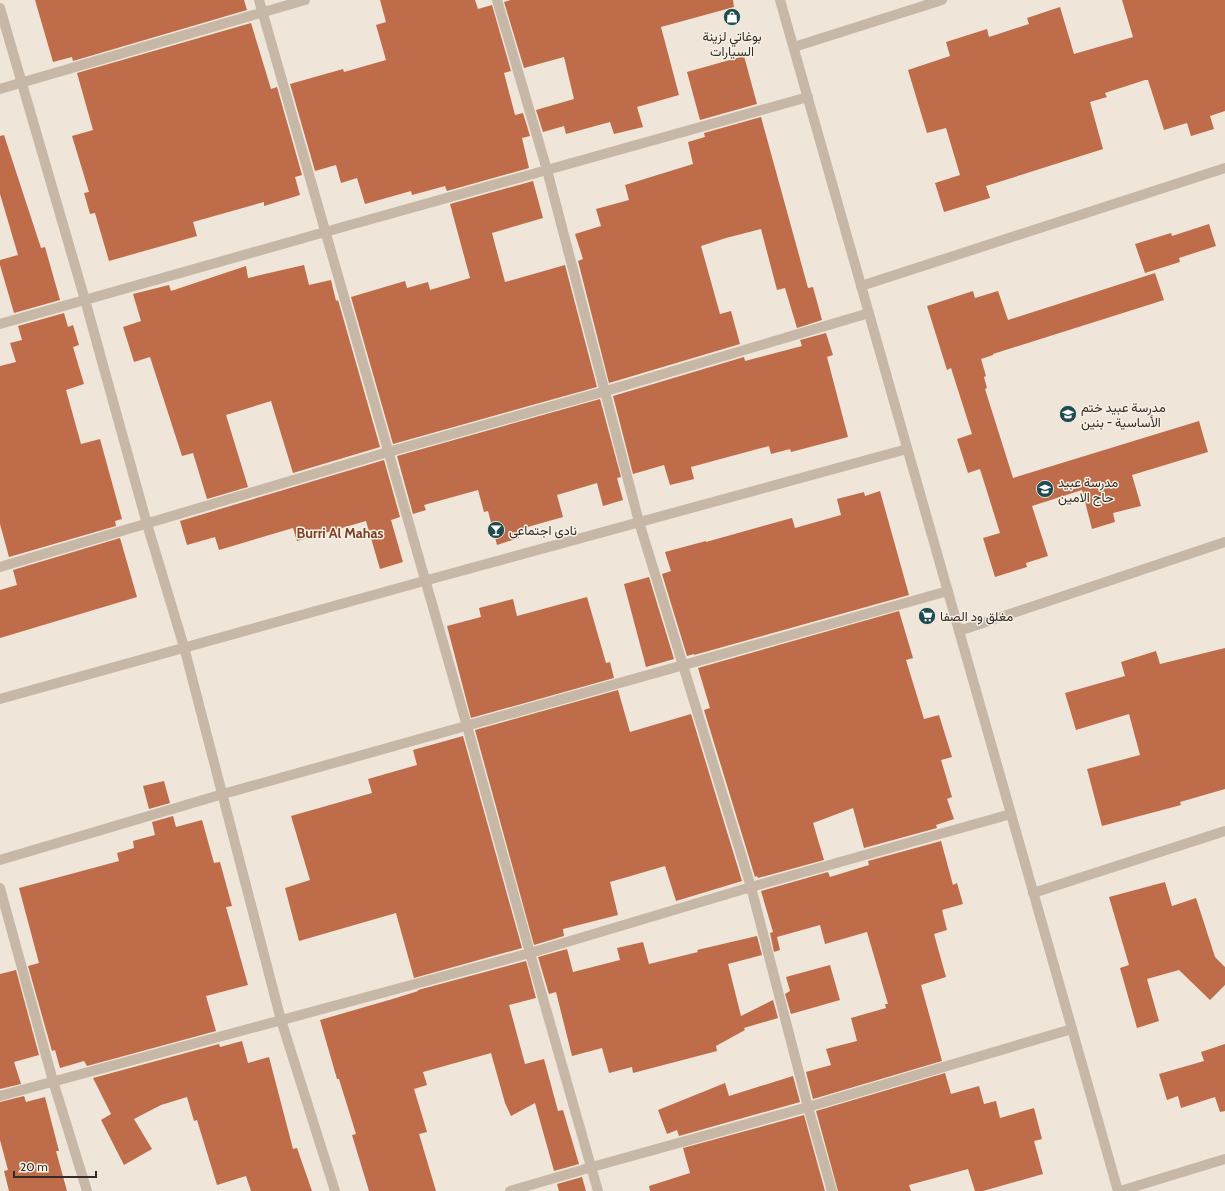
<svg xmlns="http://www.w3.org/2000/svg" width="1225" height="1191" font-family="Cabin,Vazirmatn,sans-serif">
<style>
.building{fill:#be6c49}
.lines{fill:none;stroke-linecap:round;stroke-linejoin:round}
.minor{stroke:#c6b7a6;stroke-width:10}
.labels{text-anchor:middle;stroke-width:3;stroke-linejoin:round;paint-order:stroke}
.poi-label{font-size:13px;fill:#332b26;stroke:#f7f0e5;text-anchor:start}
.neighbourhood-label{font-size:14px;font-weight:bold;fill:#7c3f25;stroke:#f7f0e5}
</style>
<rect width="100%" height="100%" fill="#efe6d9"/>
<g class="building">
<polygon points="35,0 244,0 247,10 73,61 72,57 53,62"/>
<polygon points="380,0 475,0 478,9 492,5 511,71 504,73 515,115 523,113 530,136 522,138 529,168 447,191 445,186 412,195 411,191 365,204 357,178 341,183 336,165 315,171 290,84 343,69 344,72 386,60 376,25 386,22"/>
<polygon points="511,0 733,0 734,7 661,27 679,95 637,107 643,127 614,134 610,122 566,134 564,126 543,132 536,110 574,99 564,57 524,68 504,2"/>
<polygon points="1122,0 1225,0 1225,111 1210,116 1214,129 1191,136 1187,123 1164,130 1148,80 1145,80 1105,93 1107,97 1090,102 1103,149 986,186 990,198 944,212 935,183 960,175 946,128 927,133 908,70 950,56 946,42 987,29 989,37 1029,24 1027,18 1060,7 1074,54 1133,37"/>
<polygon points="251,23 271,89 277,87 302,175 295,177 300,195 264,206 264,202 193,222 197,236 109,261 95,213 90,214 84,193 89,192 72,136 93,130 77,73"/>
<polygon points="744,56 757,104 700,120 687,72"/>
<polygon points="761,117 808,288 813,287 822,320 797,328 785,288 777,290 761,229 726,238 701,246 720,314 731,311 740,344 609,383 578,261 583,259 575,234 601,226 596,209 629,200 625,185 693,164 688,142 705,137 704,133"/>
<polygon points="4,135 41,248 45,247 60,300 14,313 0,265 0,260 18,255 0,194 0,136"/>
<polygon points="533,181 543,218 492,233 505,282 565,265 597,387 393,444 351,297 405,281 407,288 428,282 430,290 470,278 450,204"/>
<polygon points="1209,224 1216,246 1179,258 1180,262 1145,273 1135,244 1171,233 1172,236"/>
<polygon points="304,265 309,285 331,280 336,301 338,300 380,447 293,473 271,401 226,415 248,487 207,499 193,453 182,456 150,357 134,362 123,327 141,321 133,294 169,285 171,291 246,266 248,278"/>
<polygon points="1155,273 1164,300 993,354 993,355 981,359 986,376 984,377 987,388 985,389 1013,478 1199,421 1208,452 1132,475 1141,506 1113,513 1115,522 1092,529 1082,490 1032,506 1048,556 1026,563 1027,567 995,577 983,538 1000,533 980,469 968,473 957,439 972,434 951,368 947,370 927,306 973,291 975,298 998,291 1008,320"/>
<polygon points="64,313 68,327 73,325 79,345 73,347 84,384 66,390 81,444 100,439 122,519 115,521 116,526 9,557 0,524 0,366 16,362 10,343 22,340 18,326"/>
<polygon points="826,333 833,355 827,357 848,437 791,452 790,449 771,454 769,446 691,467 694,479 670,485 664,465 633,474 613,396 744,357 745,361 802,346 800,340"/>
<polygon points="600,399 621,477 617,478 623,500 603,506 597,483 557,495 563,517 517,530 519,538 497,545 488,511 484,512 478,490 424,505 426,510 413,514 397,456"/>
<polygon points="384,460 400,517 391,520 403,562 380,569 366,521 297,541 293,528 219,550 215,537 187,545 180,521"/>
<polygon points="880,491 909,595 694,655 694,654 687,656 662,574 671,571 665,552 706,541 706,542 792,518 795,528 841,515 837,499 864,492 865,496"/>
<polygon points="120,538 137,597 0,638 0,590 17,585 13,570"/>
<polygon points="649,577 674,659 646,667 624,584"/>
<polygon points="587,597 606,663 610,662 614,678 471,718 447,626 481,617 479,608 513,599 517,616"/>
<polygon points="899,611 913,658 906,660 924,719 939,715 952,757 941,760 952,797 947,799 954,819 936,825 937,828 864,848 853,808 813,823 824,860 758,878 757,876 755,877 704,710 710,708 698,668"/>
<polygon points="1225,648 1225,789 1180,802 1181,805 1102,826 1087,769 1140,755 1129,714 1076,730 1065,693 1125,676 1121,662 1156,651 1160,664"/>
<polygon points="618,690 630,732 691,714 742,881 676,901 665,866 610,882 618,915 563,929 564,936 534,945 475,730"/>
<polygon points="463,736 522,948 414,978 396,913 299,941 285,888 310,880 291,816 372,793 368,779 417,765 413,750"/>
<polygon points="164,781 170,803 149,809 143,786"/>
<polygon points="173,816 176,827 202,820 214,863 220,862 232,906 226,907 248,985 206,996 216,1031 87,1066 84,1061 60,1068 55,1050 52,1051 28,966 39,963 19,888 119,861 117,853 134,848 133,841 155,835 152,822"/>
<polygon points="941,841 953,885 957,883 963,904 942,910 947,930 934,934 946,977 921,985 942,1061 813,1099 806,1072 831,1065 826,1049 857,1041 851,1018 886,1008 885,1004 888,1004 867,932 825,944 820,925 777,937 780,950 774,952 770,933 773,932 761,891 828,872 830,877 869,865 868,861"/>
<polygon points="1165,882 1172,906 1196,898 1215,957 1225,967 1225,985 1210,1000 1179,970 1147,979 1159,1021 1137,1028 1120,968 1129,965 1109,897"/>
<polygon points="757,936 762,955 728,964 741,1016 773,1000 778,1018 744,1028 745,1030 716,1046 717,1051 633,1073 632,1067 609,1073 602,1048 572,1056 556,992 549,994 538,957 567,949 573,972 620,960 617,948 643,942 649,964 698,952 697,950"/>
<polygon points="526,961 536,998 509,1005 525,1064 544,1059 558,1111 563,1110 579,1164 554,1171 535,1103 511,1116 505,1103 491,1053 423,1072 427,1085 414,1089 427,1132 419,1134 436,1191 369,1191 352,1135 356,1134 339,1079 337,1079 320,1020 396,998 418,991 418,990"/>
<polygon points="830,965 840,1000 791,1014 785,994 790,991 786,977"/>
<polygon points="16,970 39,1055 14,1062 21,1084 0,1089 0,974"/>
<polygon points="242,1041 248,1063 269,1057 293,1149 297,1148 312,1191 251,1191 246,1176 217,1185 197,1120 194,1121 187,1097 161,1105 134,1119 152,1149 124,1165 101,1120 111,1114 93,1078 219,1044 220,1047"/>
<polygon points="1225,1044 1225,1111 1220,1112 1215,1097 1181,1108 1178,1096 1167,1100 1159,1074 1204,1061 1201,1052"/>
<polygon points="945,1073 951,1094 979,1086 984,1104 996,1101 1000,1118 1034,1108 1042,1139 1034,1141 1043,1174 983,1191 975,1191 968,1169 909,1185 911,1191 838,1191 816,1111"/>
<polygon points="793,1076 800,1102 679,1136 677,1130 667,1134 658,1110 725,1083 729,1096"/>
<polygon points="24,1096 26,1102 45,1097 59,1151 56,1151 67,1191 9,1191 4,1171 8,1170 0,1140 0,1102"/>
<polygon points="804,1115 825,1191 650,1191 649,1186 690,1173 683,1148"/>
<polygon points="582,1177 586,1191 559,1191 557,1184"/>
</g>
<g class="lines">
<g class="minor">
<polyline points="259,0 467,726 530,953 598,1191"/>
<polyline points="497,0 547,170 639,522 751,887 808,1107 832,1191"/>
<polyline points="780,0 1118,1191"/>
<polyline points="0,8 85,300 147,524 184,647 281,1020 335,1191"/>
<polyline points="794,47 942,0"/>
<polyline points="0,89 305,0"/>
<polyline points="861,286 1225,168"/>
<polyline points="0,324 325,232 808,97"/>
<polyline points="0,567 388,452 606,391 869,313"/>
<polyline points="959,631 1225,542"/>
<polyline points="0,699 424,581 907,449"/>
<polyline points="0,860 223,794 948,591"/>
<polyline points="0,888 53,1081 87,1191"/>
<polyline points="1033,893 1225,831"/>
<polyline points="0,1096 530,953 751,887 1011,814"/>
<polyline points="510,1191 592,1167 808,1107 1072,1029"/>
<polyline points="1120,1191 1225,1159"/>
</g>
</g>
<defs>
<symbol id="shop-disc" viewBox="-11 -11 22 22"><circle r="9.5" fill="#1f4b51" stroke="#f7f0e5"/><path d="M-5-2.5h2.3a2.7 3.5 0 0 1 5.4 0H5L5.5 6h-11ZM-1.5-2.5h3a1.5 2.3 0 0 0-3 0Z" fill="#fff"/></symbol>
<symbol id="school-disc" viewBox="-11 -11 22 22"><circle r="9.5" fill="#1f4b51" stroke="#f7f0e5"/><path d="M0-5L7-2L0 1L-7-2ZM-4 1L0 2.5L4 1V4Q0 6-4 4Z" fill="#fff"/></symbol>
<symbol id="bar-disc" viewBox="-11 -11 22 22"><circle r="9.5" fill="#1f4b51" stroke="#f7f0e5"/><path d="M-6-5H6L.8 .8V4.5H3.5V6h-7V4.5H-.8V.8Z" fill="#fff"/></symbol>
<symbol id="supermarket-disc" viewBox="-11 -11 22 22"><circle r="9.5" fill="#1f4b51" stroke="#f7f0e5"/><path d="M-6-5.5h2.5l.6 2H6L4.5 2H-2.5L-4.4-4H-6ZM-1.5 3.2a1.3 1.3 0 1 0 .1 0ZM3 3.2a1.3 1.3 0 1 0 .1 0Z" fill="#fff"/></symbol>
</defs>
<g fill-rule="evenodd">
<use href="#shop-disc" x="722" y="7" width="20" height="20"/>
<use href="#school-disc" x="1058" y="404" width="20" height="20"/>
<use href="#school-disc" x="1035" y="479" width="20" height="20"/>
<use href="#bar-disc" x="486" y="520" width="20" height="20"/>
<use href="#supermarket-disc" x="917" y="606" width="20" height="20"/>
</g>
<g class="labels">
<g class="poi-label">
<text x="732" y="41" text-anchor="middle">بوغاتي لزينة<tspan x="732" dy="15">السيارات</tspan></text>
<text x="1081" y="412">مدرسة عبيد ختم<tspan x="1081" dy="15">الأساسية - بنين</tspan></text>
<text x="1058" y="487">مدرسة عبيد<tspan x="1058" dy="15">حاج الامين</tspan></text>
<text x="509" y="535">نادى اجتماعى</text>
<text x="940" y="621">مغلق ود الصفا</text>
</g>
<g class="neighbourhood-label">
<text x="340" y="538">Burri Al Mahas</text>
</g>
</g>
<path d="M14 1171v6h82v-6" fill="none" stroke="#332b26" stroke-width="2"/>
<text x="20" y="1171" font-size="12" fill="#332b26" stroke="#f7f0e5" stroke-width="3" paint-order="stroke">20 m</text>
</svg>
